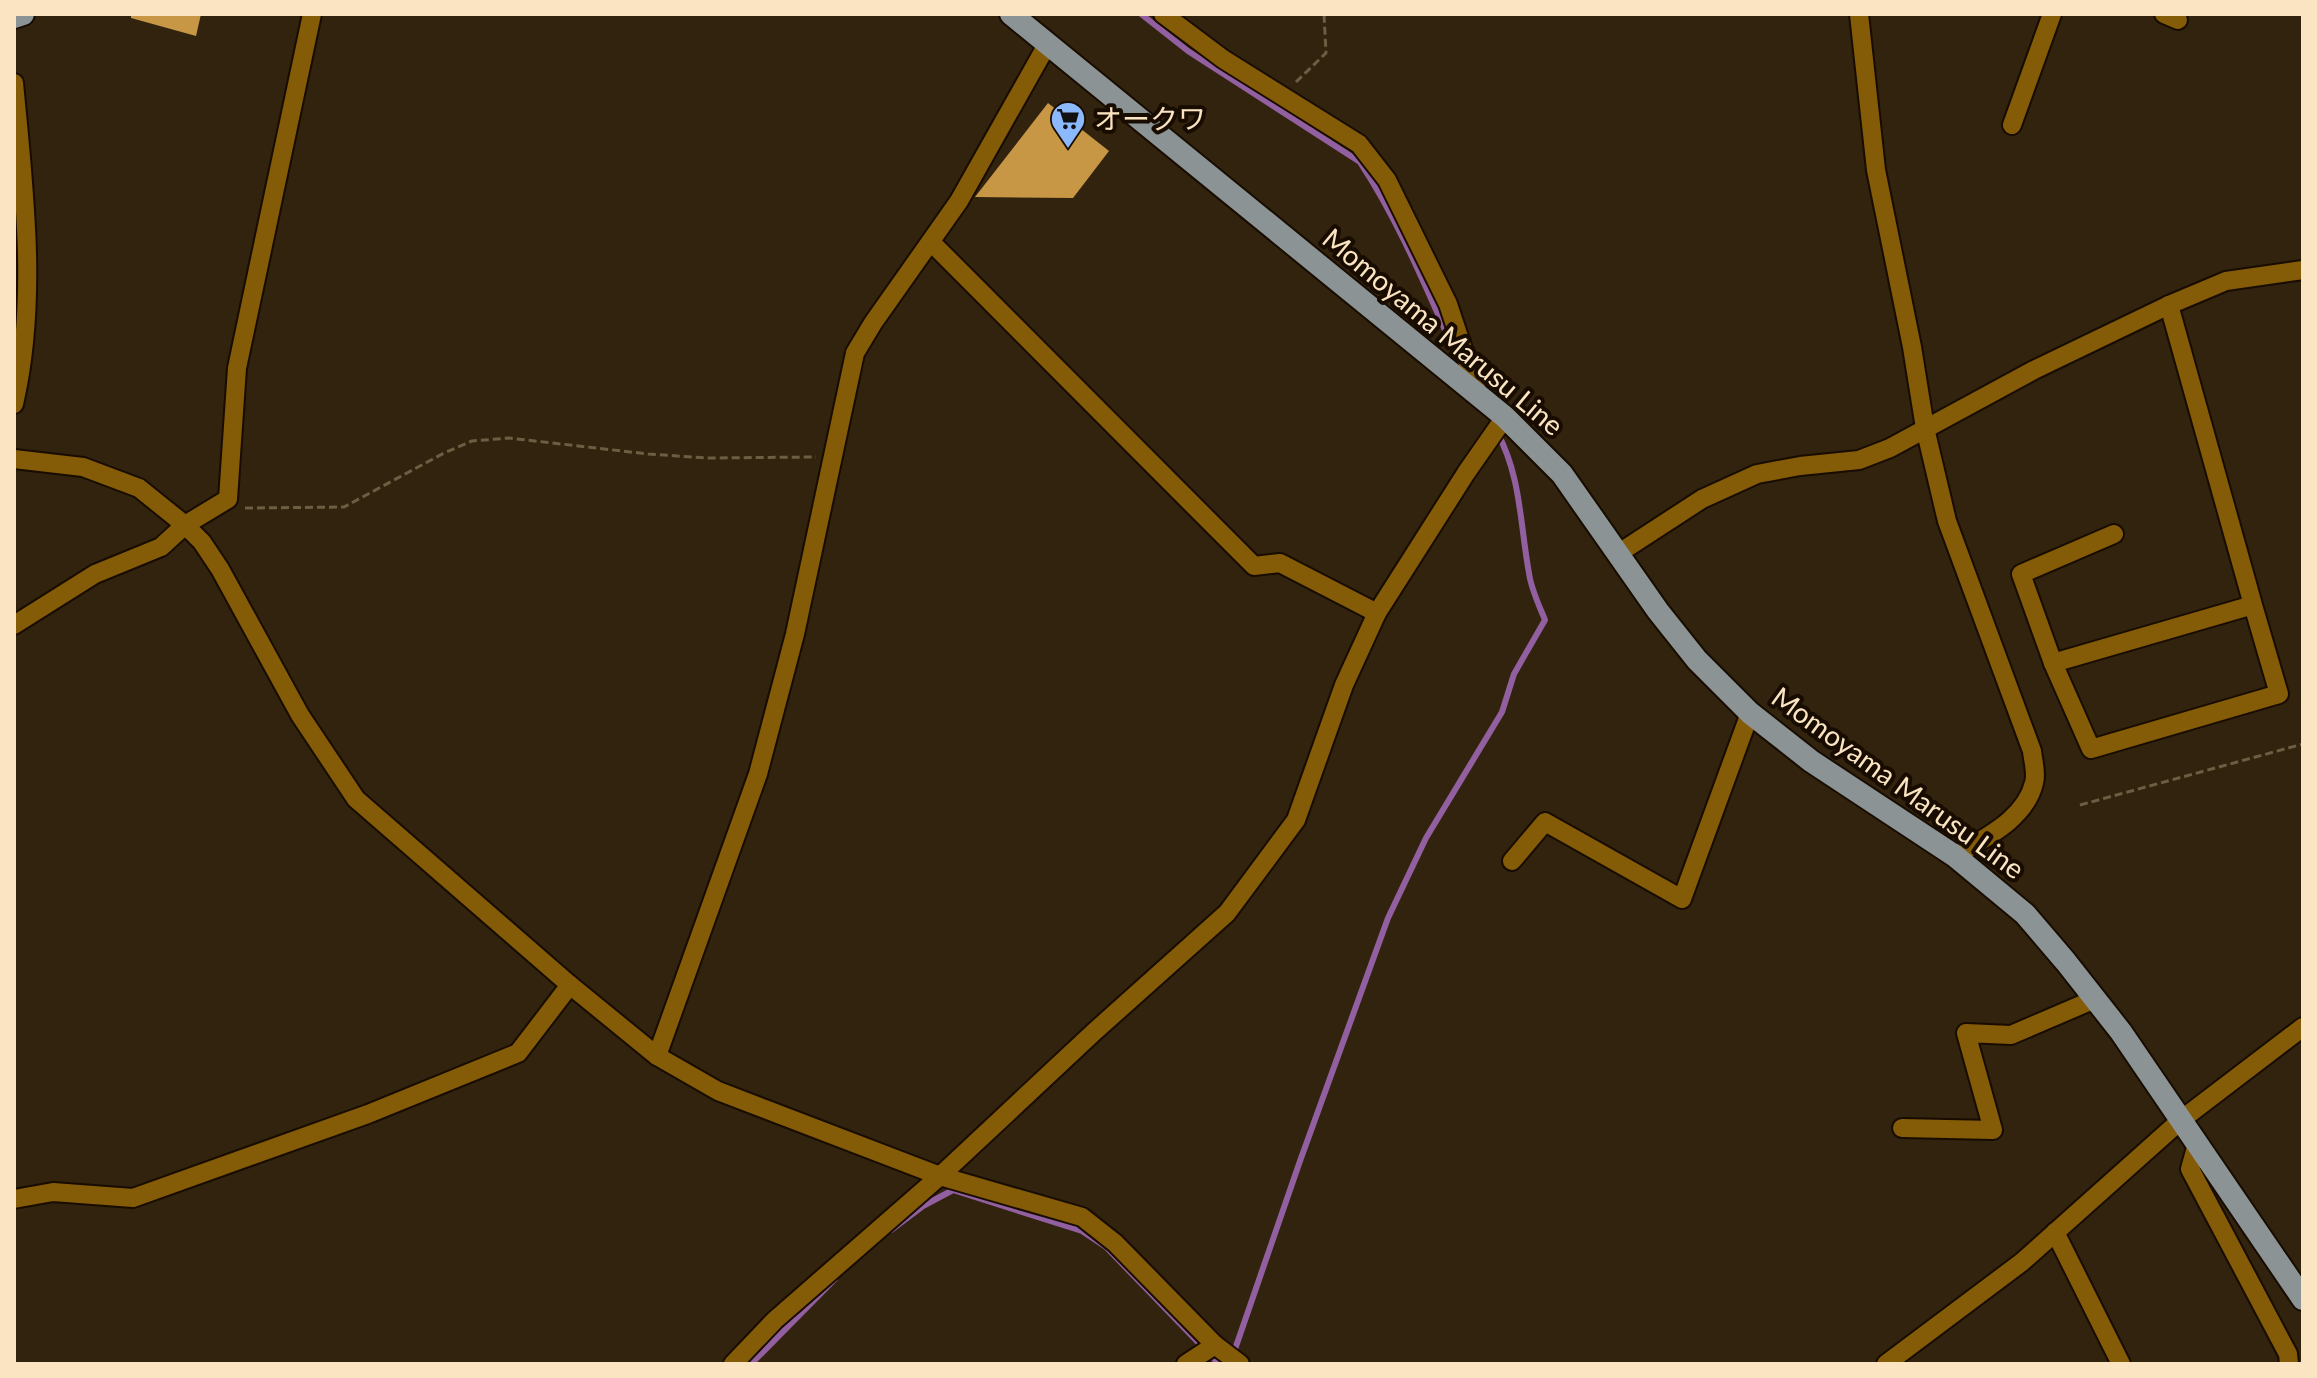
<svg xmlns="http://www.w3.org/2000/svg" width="2317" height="1378" font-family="Lato,'Noto Sans JP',sans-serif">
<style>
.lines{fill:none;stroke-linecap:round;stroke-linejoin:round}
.stream{stroke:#925fa1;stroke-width:6}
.building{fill:#c79746}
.minor-casing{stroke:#180c00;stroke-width:22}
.major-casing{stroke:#180c00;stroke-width:26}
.path{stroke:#6d5d43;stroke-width:3;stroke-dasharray:8 4;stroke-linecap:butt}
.minor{stroke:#845b06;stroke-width:18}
.major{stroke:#8b9395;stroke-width:22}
.labels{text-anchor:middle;stroke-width:8;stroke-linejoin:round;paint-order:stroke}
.poi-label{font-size:28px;fill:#fae4c2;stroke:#180c00;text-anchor:start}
.street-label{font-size:28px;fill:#fae4c2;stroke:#180c00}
</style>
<rect width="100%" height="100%" fill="#31230d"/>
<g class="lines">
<g class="stream">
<path d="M1141,14L1188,51L1360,162C1399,221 1427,290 1456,355"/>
<polyline points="891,1230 923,1206 953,1190 1082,1231 1106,1247 1219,1364"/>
<path d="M1233,1355L1300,1161L1388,918L1426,838L1502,712L1514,674L1545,620C1539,605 1531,589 1529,573C1520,524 1521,476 1497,432"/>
<polyline points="751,1364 835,1279"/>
</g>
</g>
<g class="building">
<polygon points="131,14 201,14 196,36 131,18"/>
<polygon points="1048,103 1109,151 1073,198 975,197"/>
</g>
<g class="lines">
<defs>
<g id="minor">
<polyline points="1163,14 1223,59 1359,144 1387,180 1448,304 1479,397"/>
<path d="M1859,14L1876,170L1912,347L1925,428L1947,521L2032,751C2033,761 2037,774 2034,783C2025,820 1984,838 1955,856"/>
<polyline points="2164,14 2178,20"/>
<path d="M14,83C24,189 38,300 14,404"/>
<polyline points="2012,125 2052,14"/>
<polyline points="931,242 1254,566 1280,563 1377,613"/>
<polyline points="2169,305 2253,605 2053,663 2091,749 2279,694 2253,605"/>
<polyline points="14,459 83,467 139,488 185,525 202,542 220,569 300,715 356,799 570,985 657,1056 718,1091 940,1176 1082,1217 1115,1243 1215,1345 1240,1364"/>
<polyline points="1619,553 1702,499 1757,474 1800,466 1859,460 1890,448 2034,370 2169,305 2226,281 2303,270"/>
<polyline points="14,625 95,574 161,547 185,525 228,499 237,368 312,14"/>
<polyline points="2053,663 2021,574 2114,534"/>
<polyline points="1512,861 1545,822 1682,899 1750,713"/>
<polyline points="657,1056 758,774 795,634 855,353 873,323 959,201 1048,43"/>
<polyline points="1902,1128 1993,1130 1966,1033 2011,1035 2095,999"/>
<polyline points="2197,1144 2190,1169 2288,1354 2289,1364"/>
<polyline points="14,1199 53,1192 133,1198 368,1114 518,1053 570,985"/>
<polyline points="2055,1232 2121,1364"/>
<polyline points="733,1364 775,1320 940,1176 1094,1032 1227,913 1296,820 1344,685 1377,613 1466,473 1505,417"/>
<polyline points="1186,1364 1215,1345"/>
<polyline points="1886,1364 2022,1262 2181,1120 2303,1027"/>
</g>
<g id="major">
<polyline points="1011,14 1505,417 1562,474 1658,611 1697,660 1750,713 1811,761 1955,856 2025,914 2066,962 2121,1032 2303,1299"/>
<polyline points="14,17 23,14"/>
</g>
</defs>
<use href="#minor" class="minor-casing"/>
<use href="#major" class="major-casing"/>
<g class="path">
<polyline points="1296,82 1326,53 1324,14"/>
<polyline points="245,508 344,507 444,453 472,441 509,438 648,454 707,458 816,457"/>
<polyline points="2080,805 2303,744"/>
</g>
<use href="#minor" class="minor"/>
<use href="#major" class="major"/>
</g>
<defs>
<symbol id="supermarket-pin" viewBox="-11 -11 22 30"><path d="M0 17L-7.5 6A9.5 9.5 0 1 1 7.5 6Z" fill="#8cb9fc" stroke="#180c00"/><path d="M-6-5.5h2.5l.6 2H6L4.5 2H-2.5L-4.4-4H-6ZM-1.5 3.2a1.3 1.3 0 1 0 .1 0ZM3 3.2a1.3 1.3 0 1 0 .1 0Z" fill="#111"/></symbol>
</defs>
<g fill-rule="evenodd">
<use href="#supermarket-pin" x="1048" y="99" width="40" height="54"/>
</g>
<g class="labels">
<g class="poi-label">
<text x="1094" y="129">オークワ</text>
</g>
<g class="street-label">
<text transform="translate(1443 332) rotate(40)" y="10">Momoyama Marusu Line</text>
<text transform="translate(1898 783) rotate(36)" y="10">Momoyama Marusu Line</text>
</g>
</g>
<rect width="2317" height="1378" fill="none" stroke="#fae4c2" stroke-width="32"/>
</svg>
